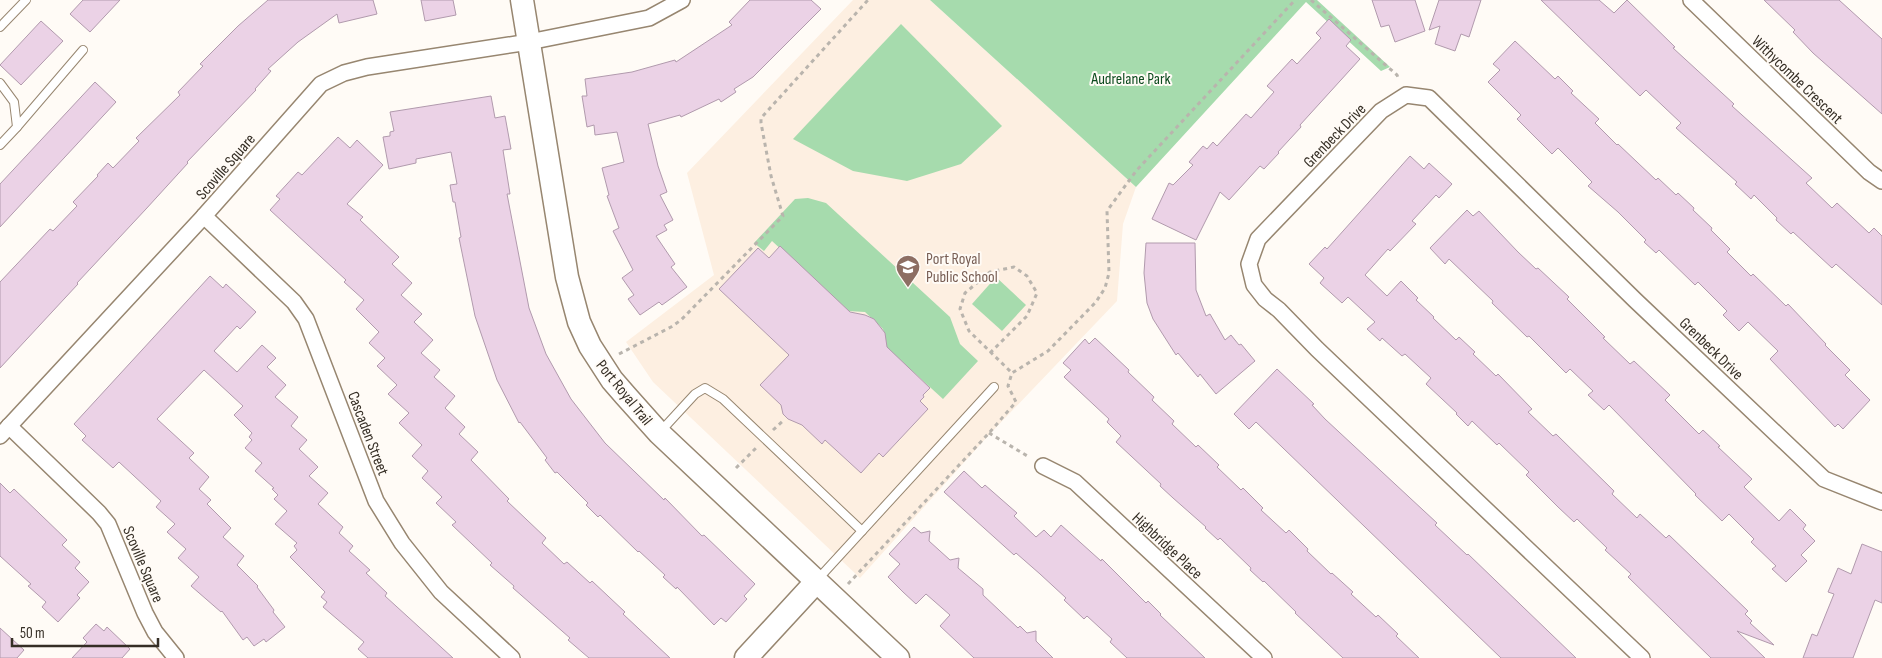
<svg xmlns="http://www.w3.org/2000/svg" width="1882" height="658" font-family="'Sofia Sans Condensed',sans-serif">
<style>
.education{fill:#fdefe1}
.green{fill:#a6dbad}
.building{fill:#ebd2e6;stroke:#b19aad}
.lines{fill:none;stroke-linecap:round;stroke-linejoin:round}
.lane-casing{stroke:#978670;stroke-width:10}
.street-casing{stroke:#978670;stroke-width:18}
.secondary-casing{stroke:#978670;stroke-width:25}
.path{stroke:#b9b4ad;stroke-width:3;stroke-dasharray:4 4;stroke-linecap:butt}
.lane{stroke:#fff;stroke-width:8}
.street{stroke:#fff;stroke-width:15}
.secondary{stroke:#fff;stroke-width:22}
.labels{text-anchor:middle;stroke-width:4;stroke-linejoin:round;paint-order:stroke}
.park-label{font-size:16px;fill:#0d4b1f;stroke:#fffbf6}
.street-label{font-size:16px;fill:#352e25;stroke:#fffbf6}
.education-label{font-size:16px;fill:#785e54;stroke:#fffbf6;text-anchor:start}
</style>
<rect width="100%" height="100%" fill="#fffbf6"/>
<polygon class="education" points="853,0 930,0 1136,187 1123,224 1117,301 987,437 860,578 653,382 626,342 714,275 687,173"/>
<g class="green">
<polygon points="930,0 1317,0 1390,67 1381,71 1306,2 1136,187"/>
<polygon points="901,24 1002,126 961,164 907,181 853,171 793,139"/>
<polygon points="808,198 826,203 950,317 960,344 978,361 943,399 887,348 883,329 865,312 848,311 772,241 764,251 754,243 795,199"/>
<polygon points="996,277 1026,305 1002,331 972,304"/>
</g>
<g class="building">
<polygon points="83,0 120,0 90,32 70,14"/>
<polygon points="268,0 373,0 377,14 339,23 337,14 298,42 268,69 271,71 255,89 256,90 187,162 188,163 146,209 77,283 78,284 0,368 0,282 50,229 53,231 77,206 73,202 98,176 97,175 108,163 113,168 139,141 136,138 180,95 178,92 203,66 200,64 238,26"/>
<polygon points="421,0 453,0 456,15 425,21"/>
<polygon points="750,0 811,0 821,9 753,77 734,89 736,92 721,102 719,99 681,117 680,115 648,124 658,166 667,192 660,195 673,220 664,225 667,230 656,236 675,264 671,267 687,287 662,305 659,302 640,315 628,299 634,295 622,278 633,270 613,231 619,228 607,196 609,195 602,168 624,162 617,132 595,135 594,125 587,127 582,96 587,96 585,79 632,72 675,60 676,62 732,25 729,22"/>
<polygon points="1372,0 1415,0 1425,31 1395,42 1389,25 1381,27"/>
<polygon points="1439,0 1481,0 1469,37 1461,34 1455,51 1435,44 1440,26 1429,30"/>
<polygon points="1541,0 1599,0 1614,13 1627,0 1675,47 1673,48 1734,104 1732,106 1812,178 1806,183 1832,208 1837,203 1869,233 1874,228 1882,236 1882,305 1836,264 1832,268 1793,232 1791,234 1776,220 1777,218 1754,195 1751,199 1735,184 1737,182 1676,128 1681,123 1646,90 1640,96"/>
<polygon points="1764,0 1839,0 1882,39 1882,114 1813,53 1793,32 1795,30"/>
<polygon points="1329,19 1351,40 1346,46 1360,59 1300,125 1301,127 1278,152 1279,153 1264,169 1260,166 1229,200 1220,192 1196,240 1152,219 1169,183 1173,185 1193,165 1189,162 1203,146 1207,149 1213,142 1217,146 1246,114 1251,118 1274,92 1267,86 1292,59 1297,64 1321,38 1316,33"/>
<polygon points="41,21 63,41 21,85 0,65"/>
<polygon points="1515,41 1555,79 1558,76 1573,91 1571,93 1599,119 1595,123 1617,145 1618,144 1656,180 1658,178 1676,195 1678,193 1694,208 1693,210 1712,228 1711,230 1730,249 1727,252 1751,276 1753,274 1786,306 1788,304 1826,344 1825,345 1850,370 1845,375 1870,400 1843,429 1838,424 1835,427 1770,359 1778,351 1748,322 1739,331 1723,315 1727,311 1698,282 1695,285 1659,250 1656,253 1644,242 1646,240 1618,212 1588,186 1592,182 1558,148 1552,154 1517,119 1521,115 1488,82 1500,70 1493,64"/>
<polygon points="95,82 116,102 0,227 0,184"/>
<polygon points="491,96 495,118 505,116 511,149 503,150 510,194 507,194 529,308 546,354 571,399 605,443 664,500 665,498 702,536 704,535 755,584 744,596 747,599 726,622 721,618 714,625 677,587 676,589 663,577 665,575 639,551 638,552 600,515 598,517 586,505 588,503 557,472 555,473 545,460 547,458 520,422 519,423 497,380 475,316 459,238 461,237 455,202 453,202 450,185 457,184 451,152 416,159 416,163 389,169 383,137 390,136 390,132 394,131 390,112"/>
<polygon points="338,137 350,148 357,140 383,165 347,204 363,217 360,220 399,257 392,264 412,283 401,295 422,314 414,322 433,340 421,353 440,370 434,377 455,396 445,408 465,427 459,434 478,452 471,460 509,499 507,501 546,538 542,543 564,564 567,562 590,583 592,581 625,612 623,614 670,658 589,658 568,640 570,638 513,588 514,586 490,565 492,563 452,525 456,522 436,503 442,497 422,478 428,471 412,456 422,445 399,423 409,413 388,394 397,385 377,366 385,358 369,343 379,332 356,309 364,300 344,282 346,280 270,210 280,199 276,196 298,172 302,175"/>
<polygon points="1410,156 1424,169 1429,163 1452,184 1439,198 1436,195 1412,221 1416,224 1390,251 1388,249 1365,275 1387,296 1401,281 1418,298 1416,300 1434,317 1433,318 1456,340 1459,337 1475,352 1473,354 1496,376 1498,374 1532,409 1528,412 1553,436 1556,434 1614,491 1612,494 1637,518 1640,514 1666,538 1669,535 1748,611 1745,614 1752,621 1750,623 1774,645 1737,631 1765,658 1711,658 1628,577 1631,574 1605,550 1607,548 1577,519 1574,522 1558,507 1526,475 1529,472 1499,443 1497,445 1472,421 1468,426 1456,414 1457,413 1426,384 1431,378 1405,354 1402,356 1382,338 1380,341 1367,329 1375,322 1348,297 1342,303 1320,283 1324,278 1309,264 1325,247 1327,249"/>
<polygon points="1467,210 1473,216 1479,211 1518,252 1536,269 1538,268 1569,297 1567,299 1605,337 1603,338 1630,364 1634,361 1670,395 1665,400 1699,434 1703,430 1720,446 1718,447 1752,479 1744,487 1779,521 1790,509 1806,525 1803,529 1815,541 1801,555 1807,561 1786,582 1772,569 1776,566 1751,542 1754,539 1729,514 1722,521 1695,495 1696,494 1609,405 1604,410 1588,395 1593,391 1570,369 1566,373 1529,336 1527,337 1492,303 1493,301 1449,259 1445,264 1430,248"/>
<polygon points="1146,243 1195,243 1196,290 1206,316 1210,314 1225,340 1231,335 1239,345 1241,344 1255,361 1216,394 1200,374 1198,377 1178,353 1176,355 1153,319 1147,303 1144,273"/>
<polygon points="780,246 850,312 865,315 874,319 885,333 887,347 930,388 923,395 924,397 920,401 928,409 883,457 879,453 861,473 825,440 822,444 802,425 788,419 783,414 781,405 760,385 789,355 719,289 758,248 769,258"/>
<polygon points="210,276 223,288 226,284 256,312 240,329 237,326 214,351 237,372 262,345 276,358 267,367 286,385 275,397 298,417 291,426 307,440 299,449 318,467 309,476 328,493 318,504 343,527 339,533 353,546 349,551 370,570 366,573 387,593 385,596 453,658 368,658 358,649 364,642 323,607 327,602 321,597 325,592 290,557 297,550 294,546 297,543 275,524 287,511 274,499 278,495 272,489 274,488 255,471 262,463 245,448 252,440 249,437 252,433 234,415 243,406 204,370 157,419 194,453 189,458 209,477 199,489 211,500 207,504 231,528 223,537 244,556 237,565 258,586 257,587 274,610 273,612 285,627 266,642 264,639 254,646 247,637 243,640 222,611 221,612 191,586 199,577 178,558 186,549 167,532 175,524 156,507 161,501 119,462 113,468 82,440 86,436 74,424"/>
<polygon points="1095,338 1129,370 1128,372 1154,397 1152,400 1174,421 1172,424 1196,447 1198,445 1219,465 1217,467 1241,490 1243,488 1263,508 1261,510 1286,533 1289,530 1308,549 1307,551 1331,574 1332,573 1353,592 1351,594 1376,617 1378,615 1398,634 1396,636 1419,658 1343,658 1295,613 1296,612 1264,581 1263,582 1250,570 1251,568 1220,538 1218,540 1205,528 1206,527 1173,498 1160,486 1161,484 1116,442 1121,436 1107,422 1109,419 1064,377 1071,370 1063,363 1085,339 1089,344"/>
<polygon points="1277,369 1314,404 1312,405 1325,419 1437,523 1435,525 1467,555 1468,554 1576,658 1501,658 1256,422 1249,429 1234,414"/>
<polygon points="964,471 982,488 985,485 1017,513 1014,516 1036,537 1044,530 1051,537 1061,525 1101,561 1102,559 1146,603 1148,601 1161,614 1160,615 1205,658 1127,658 1110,642 1112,639 1087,616 1084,619 1064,600 1066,598 1040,574 1016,553 1014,555 944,492"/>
<polygon points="0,483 10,493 14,489 67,540 62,545 80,562 75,568 89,582 77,595 80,598 58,622 42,607 46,602 28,586 31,584 0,556"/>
<polygon points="914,527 921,533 930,531 929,541 950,560 959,558 958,568 983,589 983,595 1018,628 1020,626 1027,633 1036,631 1036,641 1053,658 974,658 940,626 950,615 926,594 916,604 903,592 888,577 900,564 889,554"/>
<polygon points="1862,544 1882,552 1882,603 1875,600 1853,658 1803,658 1812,634 1817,636 1834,594 1828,592 1838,568 1851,574"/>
<polygon points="96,624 104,631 107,627 130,649 122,658 72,658 87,642 83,638"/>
<polygon points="0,628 24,650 17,658 0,658"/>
</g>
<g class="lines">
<defs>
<g id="lane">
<polyline points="0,27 26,0"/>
<polyline points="0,83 14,102 17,127 0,145"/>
<polyline points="17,127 83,50"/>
<polyline points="660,432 695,394 705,388 723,399 862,531"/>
<polyline points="818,579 994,387"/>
</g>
<g id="street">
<polyline points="1691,0 1869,172 1882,181"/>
<polyline points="204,216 294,302 306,319 376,501 402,543 441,592 512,658"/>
<polyline points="9,426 99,513 108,524 145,613 155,632 176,658"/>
<polyline points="0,436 204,216 321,84 344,73 367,67 529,42 649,18 682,0"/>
<polyline points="1043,466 1075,482 1264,658"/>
<polyline points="1642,658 1317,349 1279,310 1265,299 1254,285 1249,264 1258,239 1381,111 1406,95 1429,98 1635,300 1824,479 1882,502"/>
</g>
<g id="secondary">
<polyline points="522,0 567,277 579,322 590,346 612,380 625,395 659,433 898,658"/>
<polyline points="746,658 816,582"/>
</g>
</defs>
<use href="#lane" class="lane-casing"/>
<use href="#street" class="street-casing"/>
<use href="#secondary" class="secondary-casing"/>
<g class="path">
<polyline points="1311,0 1397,75 1399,80"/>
<polyline points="990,353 1027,316 1037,293 1027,276 1014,267 990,272 965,293 960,309 969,331 1012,373"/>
<polyline points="619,354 671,327 681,320 783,216 771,176 761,123 761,118 868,0"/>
<polyline points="773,430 784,420"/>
<polyline points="989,433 1029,457"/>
<polyline points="736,468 757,447"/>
<polyline points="848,584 989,433 1016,402 1008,386 1012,373 1048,351 1096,302 1105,288 1109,273 1107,211 1136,171 1295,0"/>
</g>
<use href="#lane" class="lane"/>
<use href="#street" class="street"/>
<use href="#secondary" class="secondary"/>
</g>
<defs>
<symbol id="school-pin" viewBox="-11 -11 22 30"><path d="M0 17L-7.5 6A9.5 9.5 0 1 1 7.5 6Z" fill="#8d6e63" stroke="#fffbf6"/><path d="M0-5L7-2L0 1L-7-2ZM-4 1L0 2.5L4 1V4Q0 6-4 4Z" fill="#fff"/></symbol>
</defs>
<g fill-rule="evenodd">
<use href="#school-pin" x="894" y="253" width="28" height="38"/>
</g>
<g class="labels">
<g class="park-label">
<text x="1131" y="84">Audrelane Park</text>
</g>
<g class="street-label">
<text transform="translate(1798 79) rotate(44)" y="6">Withycombe Crescent</text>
<text transform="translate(1334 135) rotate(-46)" y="6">Grenbeck Drive</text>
<text transform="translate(225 166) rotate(-49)" y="6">Scoville Square</text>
<text transform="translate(1712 348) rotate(44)" y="6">Grenbeck Drive</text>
<text transform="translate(625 392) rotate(51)" y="6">Port Royal Trail</text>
<text transform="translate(369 433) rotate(69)" y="6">Cascaden Street</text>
<text transform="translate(1168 545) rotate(43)" y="6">Highbridge Place</text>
<text transform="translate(144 564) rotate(67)" y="6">Scoville Square</text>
</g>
<g class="education-label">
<text x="926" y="264">Port Royal<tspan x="926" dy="18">Public School</tspan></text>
</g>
</g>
<path d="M12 638v8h146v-8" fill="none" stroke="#352e25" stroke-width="2.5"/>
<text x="20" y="638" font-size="15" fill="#352e25" stroke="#fffbf6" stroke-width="4" paint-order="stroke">50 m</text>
</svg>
